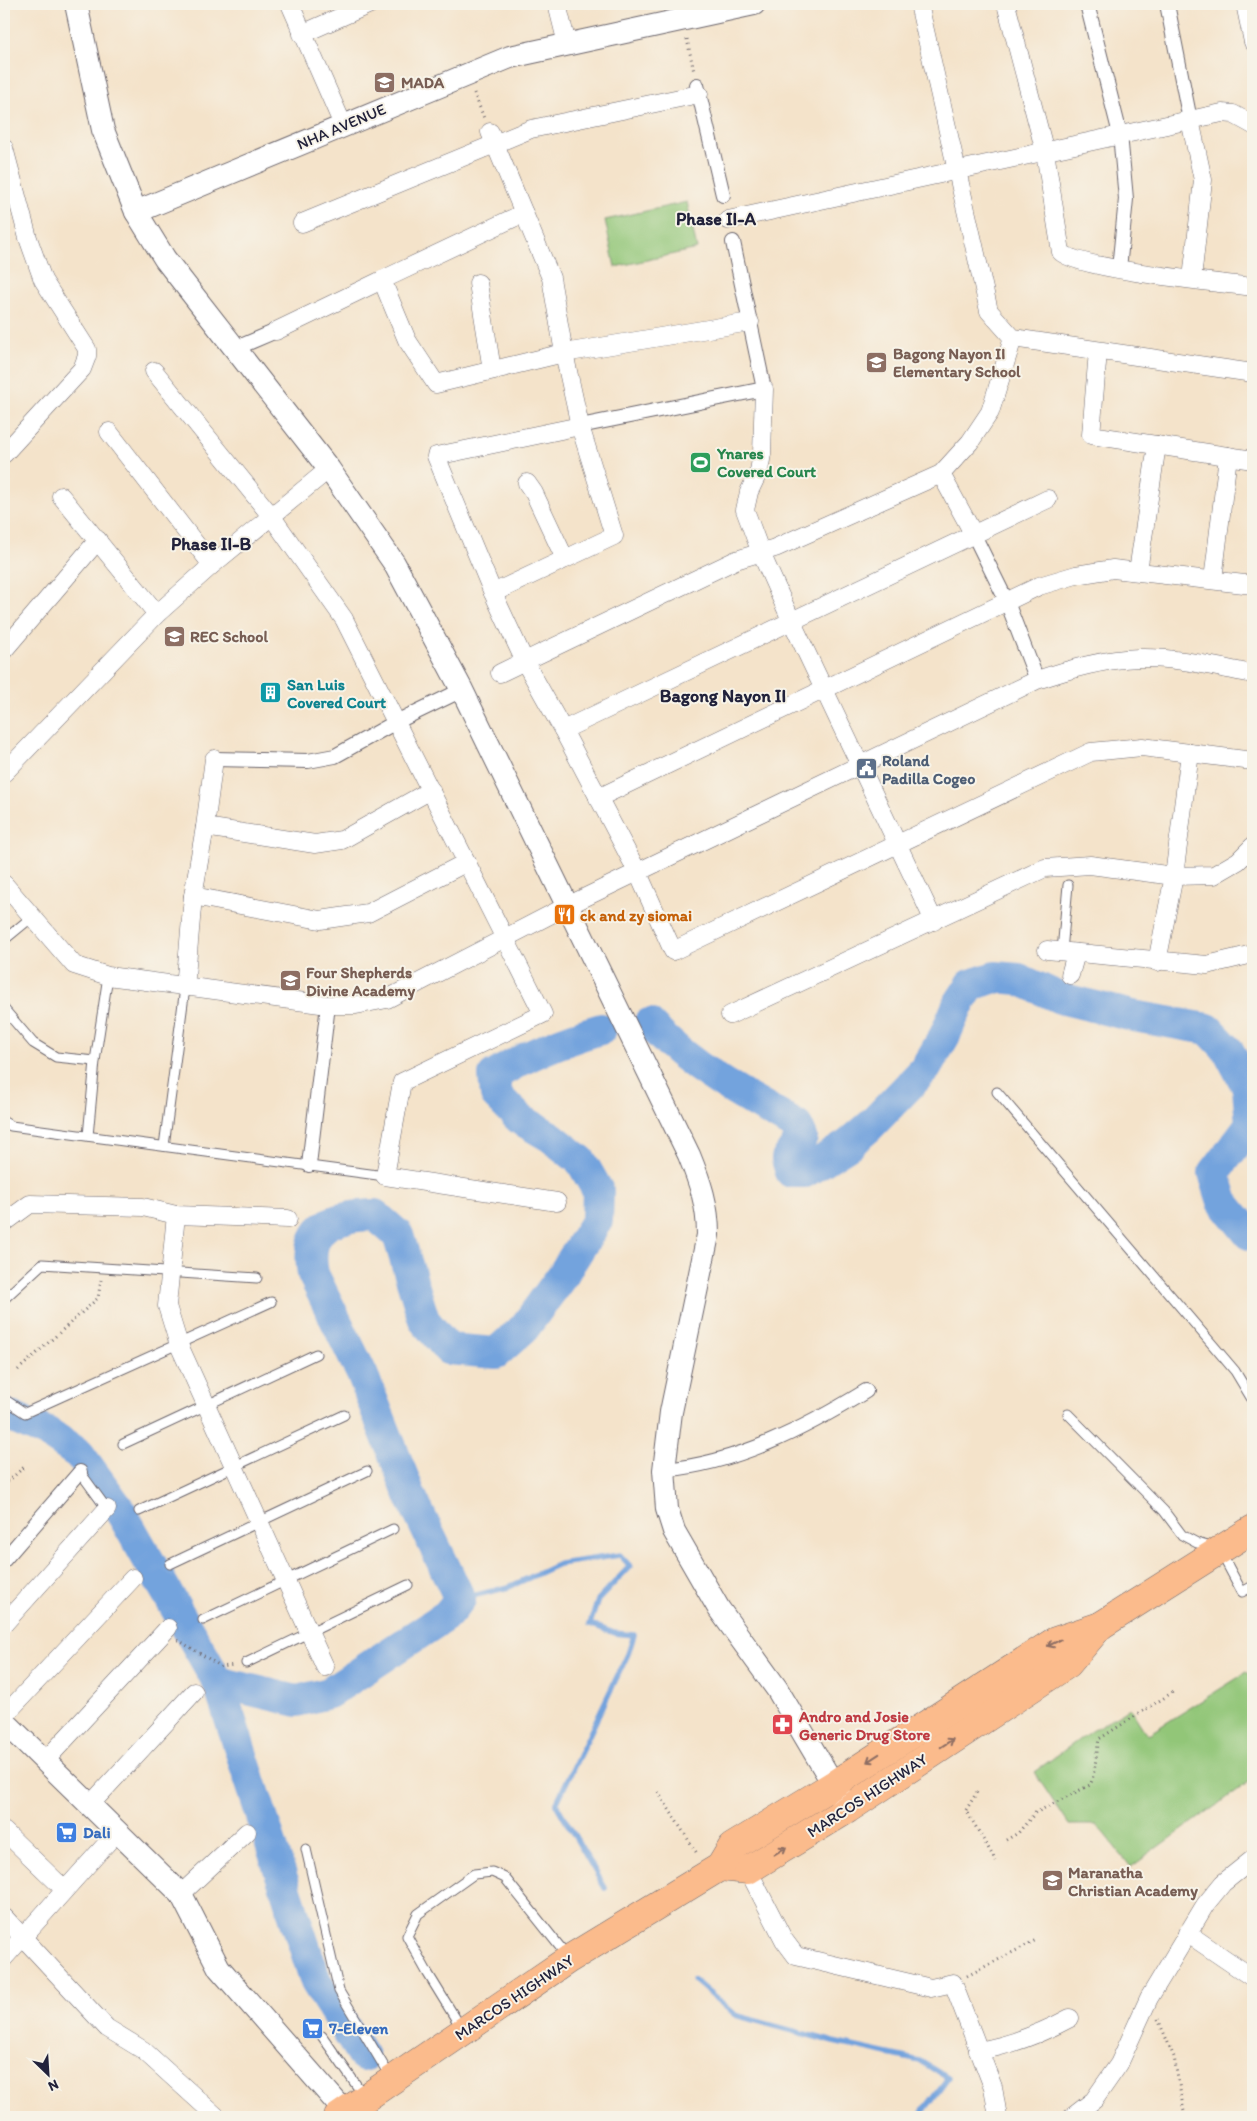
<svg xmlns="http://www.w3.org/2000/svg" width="1257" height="2121" font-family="Itim,sans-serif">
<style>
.green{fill:#92c678;stroke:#5a745a}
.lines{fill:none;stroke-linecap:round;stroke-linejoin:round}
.stream{stroke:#73a3dd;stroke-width:5.5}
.river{stroke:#73a3dd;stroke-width:32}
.service-casing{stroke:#6c666d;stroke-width:11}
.pedestrian-casing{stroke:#6c666d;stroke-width:16}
.minor-casing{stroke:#6c666d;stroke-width:19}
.tertiary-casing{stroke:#6c666d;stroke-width:24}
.primary-casing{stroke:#6c666d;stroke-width:29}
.path{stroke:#6c666d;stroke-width:3;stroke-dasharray:1 4;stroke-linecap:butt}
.service{stroke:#fff;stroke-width:9}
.pedestrian{stroke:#fff;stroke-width:14}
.minor{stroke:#fff;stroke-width:18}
.tertiary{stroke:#fff;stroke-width:22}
.primary{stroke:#fbbb8c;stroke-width:28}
.oneway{stroke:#8e6e64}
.labels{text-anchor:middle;stroke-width:4;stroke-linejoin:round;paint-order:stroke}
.education-label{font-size:16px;font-weight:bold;fill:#785e54;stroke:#f7f3e8;text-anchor:start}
.street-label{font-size:16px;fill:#22223b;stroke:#f7f3e8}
.leisure-label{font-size:16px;font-weight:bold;fill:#27864d;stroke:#f7f3e8;text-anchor:start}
.culture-label{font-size:16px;font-weight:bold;fill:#0d838f;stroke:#f7f3e8;text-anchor:start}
.service-label{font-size:16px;font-weight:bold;fill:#4e5e75;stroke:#f7f3e8;text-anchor:start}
.food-label{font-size:16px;font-weight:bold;fill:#c56008;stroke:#f7f3e8;text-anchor:start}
.health-label{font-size:16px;font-weight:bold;fill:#be3a42;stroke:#f7f3e8;text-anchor:start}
.shop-label{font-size:16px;font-weight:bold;fill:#366cbe;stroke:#f7f3e8;text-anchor:start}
.neighbourhood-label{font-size:18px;font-weight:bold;fill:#22223b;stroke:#f7f3e8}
</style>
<rect width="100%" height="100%" fill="#f7f3e8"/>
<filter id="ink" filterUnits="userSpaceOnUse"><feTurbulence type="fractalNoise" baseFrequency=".02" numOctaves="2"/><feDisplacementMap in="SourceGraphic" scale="10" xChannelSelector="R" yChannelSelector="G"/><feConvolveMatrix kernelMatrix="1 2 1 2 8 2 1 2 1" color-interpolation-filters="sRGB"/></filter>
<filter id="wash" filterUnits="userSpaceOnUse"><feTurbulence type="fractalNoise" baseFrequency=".0096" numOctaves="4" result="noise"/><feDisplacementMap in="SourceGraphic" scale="20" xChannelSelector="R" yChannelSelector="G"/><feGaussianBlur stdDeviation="1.12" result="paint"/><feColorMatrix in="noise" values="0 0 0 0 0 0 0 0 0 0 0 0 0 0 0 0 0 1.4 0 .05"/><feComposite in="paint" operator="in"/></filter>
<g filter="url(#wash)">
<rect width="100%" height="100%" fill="#f4e3ca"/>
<g class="green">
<polygon points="687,202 697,249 615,267 605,220"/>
<polygon points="1247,1672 1253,1677 1253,1779 1131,1867 1097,1825 1069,1825 1034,1772 1091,1731 1130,1708 1147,1735"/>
</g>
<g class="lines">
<g class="stream">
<polyline points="460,1599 509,1587 559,1564 620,1555 630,1566 598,1600 590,1624 614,1633 634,1635 628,1654 556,1804 605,1888"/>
<polyline points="694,1980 735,2015 834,2042 920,2061 948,2078 919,2117"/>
</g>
<g class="river">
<path d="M649,1024C691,1068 744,1097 797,1126L802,1137L787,1159L791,1172H805L849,1144L870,1126L926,1068L945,1035L958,1005L971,985L995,977L1019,979L1060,998L1133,1016L1208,1029L1228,1050L1248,1088L1251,1124L1214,1173L1223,1202L1249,1234L1253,1235"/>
<path d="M4,1414L48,1433L79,1454L121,1512L218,1682L297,1701L329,1693L447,1615L460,1599L410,1495L362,1374L313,1274C304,1225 333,1216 375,1215L398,1235L424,1320L448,1349L496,1353L524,1328L562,1276L597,1220L598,1191L581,1161L551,1137L520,1119L496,1095L494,1076C528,1054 563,1040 601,1029"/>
<polyline points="218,1682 316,1982 363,2056"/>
</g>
</g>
</g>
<g filter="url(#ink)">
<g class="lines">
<defs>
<g id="service">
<polyline points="4,940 32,917"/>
<polyline points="1062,951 1068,885"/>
<polyline points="4,1009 33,1043 56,1057 95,1061"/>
<polyline points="997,1092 1235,1371 1253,1401"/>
<polyline points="4,1122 11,1126 385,1176"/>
<polyline points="88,1136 95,1061 108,976"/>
<polyline points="164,1146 185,988"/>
<polyline points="4,1299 42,1264 257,1278"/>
<polyline points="4,1399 25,1413 271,1302"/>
<polyline points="1068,1414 1164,1511 1182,1535 1197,1543 1219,1549 1242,1592 1253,1586"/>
<polyline points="123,1444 316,1354"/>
<polyline points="80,1472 107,1509"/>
<polyline points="139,1511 344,1415"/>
<polyline points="170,1564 367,1471"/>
<polyline points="203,1620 393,1529"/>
<polyline points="246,1663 408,1585"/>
<polyline points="306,1849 339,1991 391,2078"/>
<polyline points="462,2029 427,1972 407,1936 418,1914 474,1874 492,1872 505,1878 568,1957"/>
<polyline points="322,2036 364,2096"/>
</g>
<g id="pedestrian">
<polyline points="1087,4 1120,134 1126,199 1119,269"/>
<polyline points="1167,4 1190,120"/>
<polyline points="697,85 723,195"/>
<polyline points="234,349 276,331"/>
<polyline points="580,426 764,389 733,242"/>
<polyline points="974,535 1007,602 1037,680"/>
<polyline points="214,759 308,761 335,756 396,722 462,690"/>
<polyline points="309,1165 328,1005"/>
<path d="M664,1470C738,1463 804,1429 866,1391"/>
<polyline points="4,1560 80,1472"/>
</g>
<g id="minor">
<polyline points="290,4 343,125"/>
<polyline points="557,4 567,44"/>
<polyline points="919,4 989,311 1013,338 1253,373"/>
<path d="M1006,4L1045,152L1061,252C1077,269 1222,283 1253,287"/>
<polyline points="1245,4 1253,42"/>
<polyline points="302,34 370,4"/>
<polyline points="1190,120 1203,180 1192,279"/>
<polyline points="490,132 551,278 564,353 580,426 614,536 493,593"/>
<polyline points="4,148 28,238 43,280 87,349 87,356 82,369 4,454"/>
<polyline points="524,213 382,280 407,340 436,384 564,353 750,322"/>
<polyline points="728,220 1222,113 1233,114 1253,125"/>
<polyline points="302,223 531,129 699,94"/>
<polyline points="478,283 492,370"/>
<polyline points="276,331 382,280"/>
<polyline points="1098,351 1091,435 1253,460"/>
<polyline points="154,371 272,517 344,619 543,1014 402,1082 385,1176 557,1202"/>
<polyline points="764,389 762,454 759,471 749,492 745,510 761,553 791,620 934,921"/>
<polyline points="580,426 436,456 493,593 525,662 563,730 638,873 673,951 1091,752 1142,747 1253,761"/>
<polyline points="109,432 212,565"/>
<polyline points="941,474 974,535"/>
<polyline points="527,483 534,493 565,559"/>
<polyline points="61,496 157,614"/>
<polyline points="1138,571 1157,445"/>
<polyline points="1213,580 1228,456"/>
<polyline points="4,650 98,540"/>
<polyline points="500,673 736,560 775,548 941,474 970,442 990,412 1013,338"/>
<polyline points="563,730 1048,499"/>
<polyline points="4,773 157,614 212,565 329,469"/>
<polyline points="598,798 1039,586 1076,575 1113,569 1253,585"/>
<polyline points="205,827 315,844 342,840 431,790"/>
<path d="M4,884L74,965L108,976L328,1005H356L387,999L567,906L1037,680C1070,669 1104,659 1139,658C1177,657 1216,667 1253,674"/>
<polyline points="193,896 320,920 368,913 467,862"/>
<polyline points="1047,950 1207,965 1253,954"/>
<polyline points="1157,962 1174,876 1190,753"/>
<polyline points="1070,975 1076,953"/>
<polyline points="185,988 193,896 205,827 214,759"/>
<polyline points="730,1015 1045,868 1090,865 1174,876 1214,875 1238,861 1253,846"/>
<polyline points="176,1215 167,1306 179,1345 325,1667"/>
<polyline points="4,1223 30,1204 143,1207 176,1215 288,1219"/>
<polyline points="4,1624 107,1509"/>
<polyline points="4,1716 133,1578"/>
<polyline points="44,1762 168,1628"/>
<polyline points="89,1806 194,1692"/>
<polyline points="4,1831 64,1889"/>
<polyline points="748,1870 784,1940 796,1956 931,1988 953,1983 993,2087 998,2117"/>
<polyline points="181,1894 247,1832"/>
<polyline points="4,1917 107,2028 143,2050 217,2117"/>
<polyline points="1187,1933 1253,1978"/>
<polyline points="4,1958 117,1832"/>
<path d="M978,2051C1012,2045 1040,2034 1070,2018"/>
<polyline points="1072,2117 1094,2100 1119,2064 1149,1998 1205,1905 1223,1883 1253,1859"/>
</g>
<g id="tertiary">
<path d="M76,4L103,130L136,212L165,259L329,469L394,563L462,690L689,1155C700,1182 708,1205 708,1235L671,1412L664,1470L667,1509L674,1531L719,1609L777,1689L842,1799"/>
<polyline points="136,212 510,57 754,4"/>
<polyline points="4,1721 181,1894 219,1968 345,2112"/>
</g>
<g id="primary">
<polyline points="720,1867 748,1870 848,1809 1068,1664 1100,1626"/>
<polyline points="338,2117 569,1959 720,1867 732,1847 833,1785 1055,1641 1100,1626 1253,1529"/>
</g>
</defs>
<use href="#service" class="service-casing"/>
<use href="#pedestrian" class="pedestrian-casing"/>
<use href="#minor" class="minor-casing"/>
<use href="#tertiary" class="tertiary-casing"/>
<use href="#primary" class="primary-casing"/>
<g class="path">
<polyline points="687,39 694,72"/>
<polyline points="474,93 484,118"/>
<polyline points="18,1370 98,1298 101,1280"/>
<polyline points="4,1485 24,1467"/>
<polyline points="178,1640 222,1667 234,1665"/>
<polyline points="658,1792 698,1855"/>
<polyline points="977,1792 966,1810 996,1861"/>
<path d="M1006,1840L1018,1833L1035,1813L1090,1785C1094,1779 1097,1750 1099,1739L1173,1692"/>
<polyline points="967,1976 1036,1940"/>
<polyline points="1158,2019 1174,2057 1185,2117"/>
</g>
<use href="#service" class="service"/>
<use href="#pedestrian" class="pedestrian"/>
<use href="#minor" class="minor"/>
<use href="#tertiary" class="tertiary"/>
<use href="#primary" class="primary"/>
</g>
<defs><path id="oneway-shaft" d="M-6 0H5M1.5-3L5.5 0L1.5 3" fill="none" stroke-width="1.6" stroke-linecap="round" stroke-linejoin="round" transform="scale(1.25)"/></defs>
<g class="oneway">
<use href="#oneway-shaft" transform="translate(1054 1643) rotate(154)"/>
<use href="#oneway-shaft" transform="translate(947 1743) rotate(-33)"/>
<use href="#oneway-shaft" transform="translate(873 1758) rotate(147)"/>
<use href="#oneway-shaft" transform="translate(780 1851) rotate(-32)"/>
</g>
</g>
<defs>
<symbol id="school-square" viewBox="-11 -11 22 22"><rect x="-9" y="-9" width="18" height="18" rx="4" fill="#8d6e63" stroke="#f7f3e8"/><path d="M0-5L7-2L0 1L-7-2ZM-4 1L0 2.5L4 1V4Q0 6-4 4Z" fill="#fff"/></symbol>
<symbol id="stadium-square" viewBox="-11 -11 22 22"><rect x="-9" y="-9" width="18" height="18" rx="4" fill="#2e9e5b" stroke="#f7f3e8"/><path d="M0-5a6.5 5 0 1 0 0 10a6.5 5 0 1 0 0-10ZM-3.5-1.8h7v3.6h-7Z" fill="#fff"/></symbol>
<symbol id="building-square" viewBox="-11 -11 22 22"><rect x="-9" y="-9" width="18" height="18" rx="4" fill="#0f9aa8" stroke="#f7f3e8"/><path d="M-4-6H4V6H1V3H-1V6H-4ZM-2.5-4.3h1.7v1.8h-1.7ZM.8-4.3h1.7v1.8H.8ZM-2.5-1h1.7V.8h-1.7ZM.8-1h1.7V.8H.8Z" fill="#fff"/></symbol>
<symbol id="civic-square" viewBox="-11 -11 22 22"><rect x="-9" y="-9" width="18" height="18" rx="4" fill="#5c6f8a" stroke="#f7f3e8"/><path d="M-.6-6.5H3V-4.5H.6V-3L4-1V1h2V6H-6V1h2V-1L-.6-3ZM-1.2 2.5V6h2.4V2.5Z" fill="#fff"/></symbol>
<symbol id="restaurant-square" viewBox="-11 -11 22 22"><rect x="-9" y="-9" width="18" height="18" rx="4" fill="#e8710a" stroke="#f7f3e8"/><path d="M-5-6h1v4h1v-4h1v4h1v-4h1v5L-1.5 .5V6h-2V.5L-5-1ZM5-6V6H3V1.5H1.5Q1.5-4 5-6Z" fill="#fff"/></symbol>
<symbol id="pharmacy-square" viewBox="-11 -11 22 22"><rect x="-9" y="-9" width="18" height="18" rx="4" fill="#e0444e" stroke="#f7f3e8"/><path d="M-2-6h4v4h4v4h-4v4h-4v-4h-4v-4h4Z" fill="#fff"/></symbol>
<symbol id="supermarket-square" viewBox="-11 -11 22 22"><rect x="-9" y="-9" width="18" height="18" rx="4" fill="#3f7fe0" stroke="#f7f3e8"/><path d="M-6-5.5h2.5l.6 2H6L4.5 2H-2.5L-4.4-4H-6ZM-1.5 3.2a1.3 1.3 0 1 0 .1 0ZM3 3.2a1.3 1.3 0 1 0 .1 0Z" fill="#fff"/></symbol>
</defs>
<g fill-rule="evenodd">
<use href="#school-square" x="372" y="70" width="25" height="25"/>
<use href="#school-square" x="864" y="350" width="25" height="25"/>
<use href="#stadium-square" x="688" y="450" width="25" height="25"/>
<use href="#school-square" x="162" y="624" width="25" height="25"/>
<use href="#building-square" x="258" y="680" width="25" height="25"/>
<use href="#civic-square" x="854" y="756" width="25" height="25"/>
<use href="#restaurant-square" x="552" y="902" width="25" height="25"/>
<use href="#school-square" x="278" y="968" width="25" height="25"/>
<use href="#pharmacy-square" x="770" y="1712" width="25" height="25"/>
<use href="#supermarket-square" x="54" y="1820" width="25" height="25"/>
<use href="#school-square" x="1040" y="1868" width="25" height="25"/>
<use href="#supermarket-square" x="300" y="2016" width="25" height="25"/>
</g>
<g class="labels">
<g class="education-label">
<text x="401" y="88">MADA</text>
<text x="893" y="359">Bagong Nayon II<tspan x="893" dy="18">Elementary School</tspan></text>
<text x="190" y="642">REC School</text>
<text x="306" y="978">Four Shepherds<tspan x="306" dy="18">Divine Academy</tspan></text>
<text x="1068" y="1878">Maranatha<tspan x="1068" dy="18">Christian Academy</tspan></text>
</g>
<g class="street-label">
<text transform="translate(341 126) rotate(-23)" y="6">NHA AVENUE</text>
<text transform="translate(867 1795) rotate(-33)" y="6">MARCOS HIGHWAY</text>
<text transform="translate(514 1997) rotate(-34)" y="6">MARCOS HIGHWAY</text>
</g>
<g class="leisure-label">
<text x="717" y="459">Ynares<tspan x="717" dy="18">Covered Court</tspan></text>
</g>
<g class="culture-label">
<text x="287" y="690">San Luis<tspan x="287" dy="18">Covered Court</tspan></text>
</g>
<g class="service-label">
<text x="882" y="766">Roland<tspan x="882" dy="18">Padilla Cogeo</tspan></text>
</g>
<g class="food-label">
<text x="580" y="921">ck and zy siomai</text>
</g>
<g class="health-label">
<text x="799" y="1722">Andro and Josie<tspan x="799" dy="18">Generic Drug Store</tspan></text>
</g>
<g class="shop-label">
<text x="83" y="1838">Dali</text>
<text x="329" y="2034">7-Eleven</text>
</g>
<g class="neighbourhood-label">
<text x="716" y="225">Phase II-A</text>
<text x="211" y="550">Phase II-B</text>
<text x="723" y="702">Bagong Nayon II</text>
</g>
</g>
<rect width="1257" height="2121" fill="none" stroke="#f7f3e8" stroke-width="20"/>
<g transform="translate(48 2074) rotate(155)" stroke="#f7f3e8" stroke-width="4" paint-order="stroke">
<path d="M0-4L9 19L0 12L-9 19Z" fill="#22223b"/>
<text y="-8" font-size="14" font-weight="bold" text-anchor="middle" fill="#22223b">N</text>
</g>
</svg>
